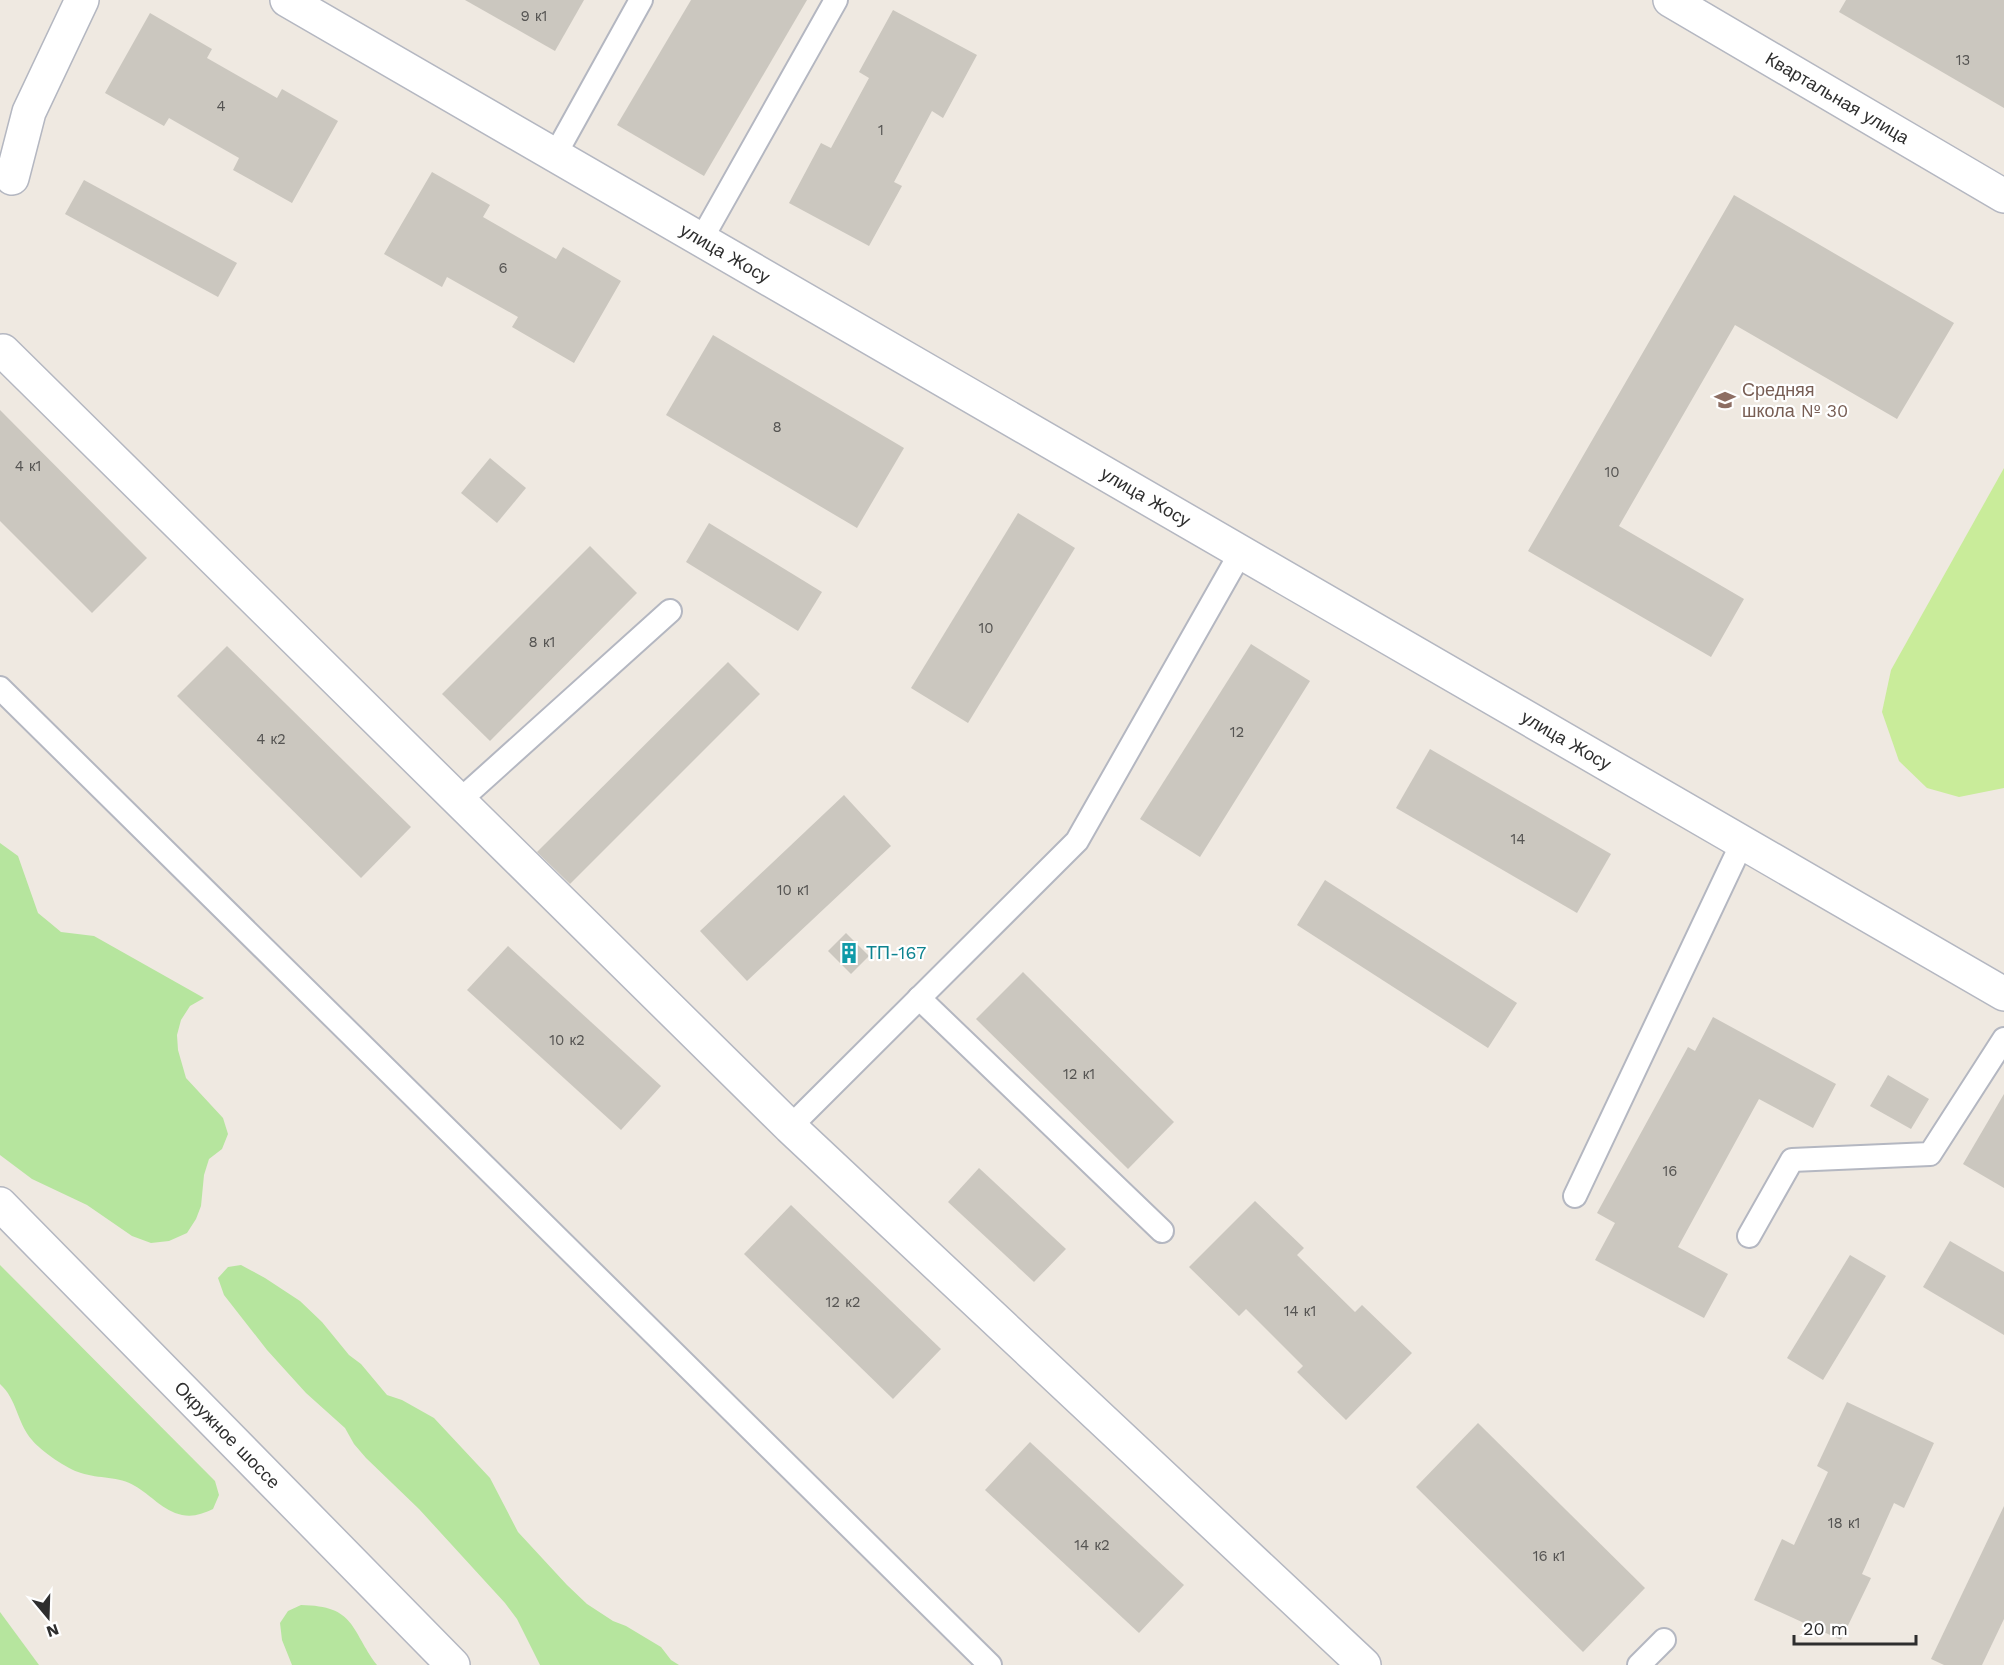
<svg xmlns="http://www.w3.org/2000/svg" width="2004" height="1665" font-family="'Work Sans',sans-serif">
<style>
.green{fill:#b6e59e}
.pitch{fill:#c9ec9a}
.building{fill:#cbc7bf}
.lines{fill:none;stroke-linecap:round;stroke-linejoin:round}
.lane-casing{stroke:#b4b7c1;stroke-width:26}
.street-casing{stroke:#b4b7c1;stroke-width:36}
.secondary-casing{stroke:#b4b7c1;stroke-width:36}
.lane{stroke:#fff;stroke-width:22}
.street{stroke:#fff;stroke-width:33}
.secondary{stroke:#fff;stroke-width:33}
.labels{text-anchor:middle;stroke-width:4.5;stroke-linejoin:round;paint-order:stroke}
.number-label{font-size:15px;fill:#555452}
.street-label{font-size:18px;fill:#2e2e2e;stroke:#fff}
.education-label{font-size:18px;fill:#785e54;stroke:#fff;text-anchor:start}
.culture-label{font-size:18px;fill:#0d838f;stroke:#fff;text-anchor:start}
</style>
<rect width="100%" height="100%" fill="#efe9e1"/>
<g class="green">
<polygon points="0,843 18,856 38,913 49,922 61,932 94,936 204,998 190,1006 181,1020 177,1035 178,1050 186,1078 223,1118 228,1134 222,1149 209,1159 204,1175 201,1206 196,1219 187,1233 169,1241 151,1243 132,1236 87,1205 32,1179 0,1155"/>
<path d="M0,1265L215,1481L219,1495L213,1509C202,1514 194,1517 182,1515C163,1511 151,1495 135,1486C119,1476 99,1479 81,1473C67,1469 41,1451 32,1440C17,1423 17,1399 0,1384Z"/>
<polygon points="241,1265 265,1278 300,1301 322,1322 349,1355 361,1364 387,1395 402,1400 434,1418 490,1478 518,1532 567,1585 587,1604 613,1621 626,1626 661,1647 671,1660 679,1665 540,1665 517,1619 505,1603 419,1509 366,1458 354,1444 345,1428 306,1393 267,1350 224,1295 218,1278 228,1267"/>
<path d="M301,1605C356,1606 350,1629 377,1665H292L282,1640L280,1623L288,1611Z"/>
<polygon points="0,1612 39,1665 0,1665"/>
</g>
<polygon class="pitch" points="2004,468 2004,788 1959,797 1927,788 1899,761 1882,712 1891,670"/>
<g class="building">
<polygon points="465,0 584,0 555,51"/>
<polygon points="691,0 807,0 704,176 617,125"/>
<polygon points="1846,0 2004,0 2004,108 1839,12"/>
<polygon points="893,10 977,55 943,118 932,111 894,182 902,186 869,246 789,203 821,143 831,148 869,78 859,72"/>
<polygon points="150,13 212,49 207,58 277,98 282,89 338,121 292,203 233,170 239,158 169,118 164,126 105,93"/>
<polygon points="432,172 490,205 483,217 556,259 563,247 621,281 574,363 512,327 518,317 447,277 442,287 384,254"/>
<polygon points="84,180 237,263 218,297 65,214"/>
<polygon points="1734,195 1954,323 1897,419 1735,325 1619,526 1744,599 1711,657 1528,551"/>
<polygon points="713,335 904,448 857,528 666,415"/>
<polygon points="0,410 147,558 92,613 0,521"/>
<polygon points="490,458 526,488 497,523 461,493"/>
<polygon points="1018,513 1075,548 968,723 911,688"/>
<polygon points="709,523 822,592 798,631 686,562"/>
<polygon points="590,546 637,593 490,741 442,694"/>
<polygon points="1251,644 1310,681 1200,857 1140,819"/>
<polygon points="227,646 411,827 361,878 177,696"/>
<polygon points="728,662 760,694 570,884 537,852"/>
<polygon points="1430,749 1611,854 1577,913 1396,808"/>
<polygon points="844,795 891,846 747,981 700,931"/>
<polygon points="1325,880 1517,1003 1488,1048 1297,925"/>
<polygon points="846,933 869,956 851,974 828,951"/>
<polygon points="508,946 661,1086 621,1130 467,990"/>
<polygon points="1023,972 1174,1122 1128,1169 976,1019"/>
<polygon points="1713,1017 1836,1084 1813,1128 1759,1099 1678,1247 1728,1274 1704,1318 1595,1260 1615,1223 1597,1213 1688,1047 1695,1051"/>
<polygon points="1888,1075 1929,1099 1911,1129 1870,1106"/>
<polygon points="2004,1094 2004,1188 1963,1164"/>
<polygon points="979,1168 1066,1249 1034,1282 948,1202"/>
<polygon points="1255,1201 1304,1248 1297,1255 1355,1312 1362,1305 1412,1353 1346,1420 1297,1372 1303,1366 1246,1309 1239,1316 1189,1267"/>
<polygon points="791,1205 941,1349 893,1399 744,1254"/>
<polygon points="1950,1241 2004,1272 2004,1335 1923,1287"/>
<polygon points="1850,1255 1886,1276 1823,1380 1787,1358"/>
<polygon points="1847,1402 1934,1443 1904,1508 1894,1503 1862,1574 1871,1578 1841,1640 1754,1600 1782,1539 1794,1545 1828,1472 1817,1466"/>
<polygon points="1478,1423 1645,1588 1583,1652 1416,1487"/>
<polygon points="1030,1442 1184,1585 1139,1633 985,1490"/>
<polygon points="2004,1506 2004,1619 1982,1665 1944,1665 1931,1659"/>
</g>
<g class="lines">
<defs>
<g id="lane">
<polyline points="555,155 641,0"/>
<polyline points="701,240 836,0"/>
<polyline points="0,688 990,1665"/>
<polyline points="459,801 670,611"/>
<polyline points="919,998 1162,1231"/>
<polyline points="790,1127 1077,841 1241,552"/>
<polyline points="1575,1196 1742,843"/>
<polyline points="1749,1236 1792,1160 1930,1154 2004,1039"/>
<polyline points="1639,1665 1664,1640"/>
</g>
<g id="street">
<path id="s1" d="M287,0L2004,994"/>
<path id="s2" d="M1670,0L2004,196"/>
<polyline points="12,178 29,112 82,0"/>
<polyline points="3,351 790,1127 1364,1665"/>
</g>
<g id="secondary">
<path id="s3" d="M0,1204L453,1665"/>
</g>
</defs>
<use href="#lane" class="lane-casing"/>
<use href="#street" class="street-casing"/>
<use href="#secondary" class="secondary-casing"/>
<use href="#lane" class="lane"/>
<use href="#street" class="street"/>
<use href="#secondary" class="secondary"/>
</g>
<defs>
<symbol id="school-bare" viewBox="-9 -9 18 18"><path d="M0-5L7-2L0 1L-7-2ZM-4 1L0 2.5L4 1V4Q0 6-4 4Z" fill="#8d6e63" stroke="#fff" stroke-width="2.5" paint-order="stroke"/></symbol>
<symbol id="building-bare" viewBox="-9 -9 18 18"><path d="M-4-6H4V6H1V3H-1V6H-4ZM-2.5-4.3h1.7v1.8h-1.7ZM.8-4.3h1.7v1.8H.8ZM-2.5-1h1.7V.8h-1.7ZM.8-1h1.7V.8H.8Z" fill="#0f9aa8" stroke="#fff" stroke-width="2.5" paint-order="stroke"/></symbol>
</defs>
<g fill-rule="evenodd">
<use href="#school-bare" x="1710" y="385" width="30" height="30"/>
<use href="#building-bare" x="834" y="938" width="30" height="30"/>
</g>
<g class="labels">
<g class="number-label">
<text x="534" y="21">9 к1</text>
<text x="1963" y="65">13</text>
<text x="221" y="111">4</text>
<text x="881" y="135">1</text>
<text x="503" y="273">6</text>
<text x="777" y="432">8</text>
<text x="28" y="471">4 к1</text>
<text x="1612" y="477">10</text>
<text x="986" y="633">10</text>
<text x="542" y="647">8 к1</text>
<text x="1237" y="737">12</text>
<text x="271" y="744">4 к2</text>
<text x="1518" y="844">14</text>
<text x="793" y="895">10 к1</text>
<text x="567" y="1045">10 к2</text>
<text x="1079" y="1079">12 к1</text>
<text x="1670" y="1176">16</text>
<text x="843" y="1307">12 к2</text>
<text x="1300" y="1316">14 к1</text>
<text x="1844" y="1528">18 к1</text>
<text x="1092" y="1550">14 к2</text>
<text x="1549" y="1561">16 к1</text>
</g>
<g class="street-label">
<text dy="6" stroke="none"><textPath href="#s2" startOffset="194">Квартальная улица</textPath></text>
<text dy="6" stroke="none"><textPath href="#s1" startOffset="506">улица Жосу</textPath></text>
<text dy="6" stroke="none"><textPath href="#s1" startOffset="992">улица Жосу</textPath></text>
<text dy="6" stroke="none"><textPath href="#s1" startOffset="1478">улица Жосу</textPath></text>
<text dy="6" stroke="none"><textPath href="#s3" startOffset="324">Окружное шоссе</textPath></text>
</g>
<g class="education-label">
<text x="1742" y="396">Средняя<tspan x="1742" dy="21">школа № 30</tspan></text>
</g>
<g class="culture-label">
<text x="866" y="959">ТП-167</text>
</g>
</g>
<g transform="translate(48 1617) rotate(161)" stroke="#ffffff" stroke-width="4.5" paint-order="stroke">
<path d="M0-4.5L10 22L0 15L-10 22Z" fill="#2e2e2e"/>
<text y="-9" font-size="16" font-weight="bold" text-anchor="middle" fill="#2e2e2e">N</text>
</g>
<path d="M1794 1635v9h122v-9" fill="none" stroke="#2e2e2e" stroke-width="3"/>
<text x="1803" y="1635" font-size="18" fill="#2e2e2e" stroke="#ffffff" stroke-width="4.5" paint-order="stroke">20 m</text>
</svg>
